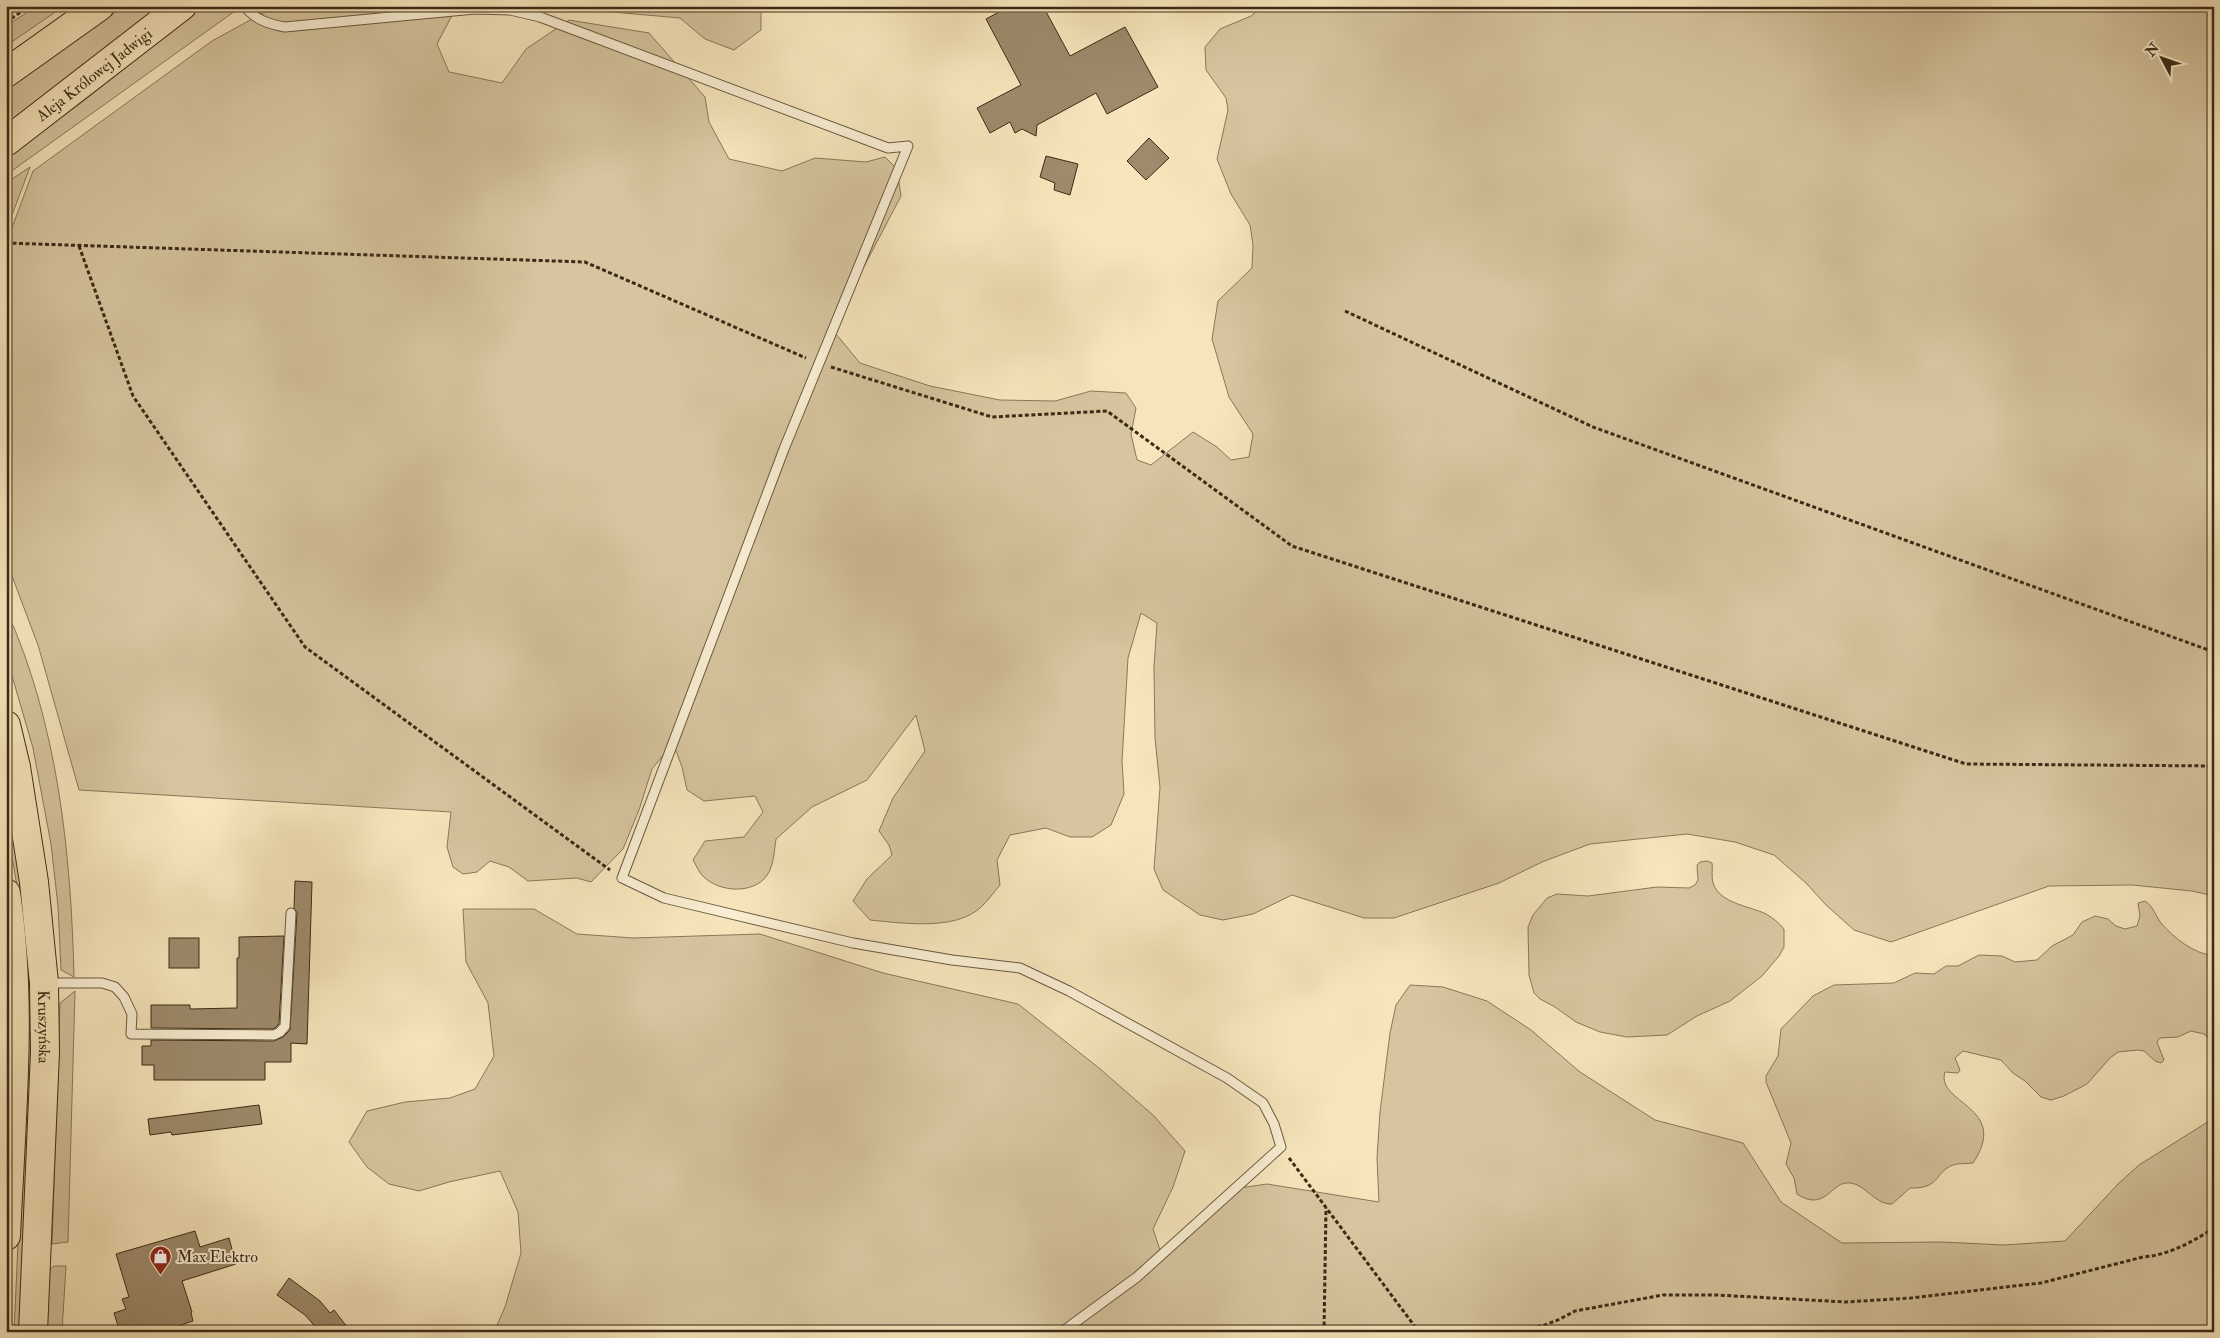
<svg xmlns="http://www.w3.org/2000/svg" width="2220" height="1338" font-family="'IM FELL Double Pica',serif">
<style>
.green{fill:#d6c59f;stroke:#89785a}
.building{fill:#9d8b6c;stroke:#3c2a16}
.lines{fill:none;stroke-linecap:round;stroke-linejoin:round}
.lane-casing{stroke:#6a593f;stroke-width:11}
.primary-casing{stroke:#3c2a16;stroke-width:30}
.path{stroke:#3c2a16;stroke-width:3;stroke-dasharray:4 2.5;stroke-linecap:butt}
.lane{stroke:#f9eed3;stroke-width:9}
.primary{stroke:#f6e5bb;stroke-width:28}
.labels{text-anchor:middle;stroke-width:4;stroke-linejoin:round;paint-order:stroke}
.street-label{font-size:16px;fill:#3c2a16;stroke:#f9eed3}
.poi-label{font-size:16px;fill:#3c2a16;stroke:#f9eed3;text-anchor:start}
</style>
<rect width="100%" height="100%" fill="#f6e5bb"/>
<filter id="stains"><feTurbulence type="fractalNoise" baseFrequency=".004" numOctaves="4"/><feColorMatrix values="0 0 0 0 .2 0 0 0 0 .09 0 0 0 0 .02 0 0 0 .5 -.17"/></filter>
<radialGradient id="worn" r=".72"><stop offset=".6" stop-color="#630" stop-opacity="0"/><stop offset="1" stop-color="#630" stop-opacity=".3"/></radialGradient>
<g class="green">
<polygon points="37,6 64,6 6,46 6,26"/>
<polygon points="124,6 162,6 6,126 6,89"/>
<polygon points="203,6 228,6 235,11 6,175 6,157 82,102"/>
<path d="M311,6H457L437,44L449,72L502,83L526,49L569,20L649,33L705,97L709,122L729,159L782,171L815,158L866,162L885,157L897,169L901,196L858,278L836,334L860,363L930,386L1000,400L1055,401L1091,391L1126,393L1136,408L1131,434L1137,460L1151,465L1193,432L1217,447L1231,460L1249,457L1253,434L1229,397L1212,339L1218,301L1252,268L1253,245L1250,225L1231,194L1217,159L1228,110L1226,98L1206,70L1205,47L1220,29L1251,16L1263,6H2214V896L2192,891L2132,885L2049,886L1891,942L1854,930L1826,905L1806,883L1774,855L1735,842L1687,834L1590,844L1542,862L1499,883L1394,918H1364L1292,895L1253,914L1223,920L1200,915L1163,890L1154,869L1160,787L1155,738L1154,667L1157,623L1141,613L1128,658L1122,761L1124,794L1111,825L1092,837H1070L1046,828L1010,835L997,860L1000,885C994,892 987,902 980,908C954,931 902,923 870,920L853,901L867,879L892,855L889,845L879,831L893,798L925,751L916,715L867,780L812,807L776,839C774,852 774,869 764,879C748,895 715,891 701,874C698,870 696,865 693,860L705,841L744,837L763,812L755,796L704,801L687,790L682,767L673,743L652,769L639,810L623,849L591,882L577,878L528,881L509,867L490,861L477,872L463,874L453,867L447,847L451,812L79,790L38,645L6,560V244L33,171L212,41L274,7Z"/>
<polygon points="580,6 761,6 761,30 734,50 705,39 680,18 590,10"/>
<polygon points="30,167 6,231 6,183"/>
<path d="M6,609C58,724 71,853 74,977L61,970L58,906L51,844L33,748L6,655Z"/>
<path d="M6,800C49,974 29,1155 21,1332H14L23,1133L18,893L6,818Z"/>
<path d="M1707,861L1712,863C1713,869 1711,876 1713,883C1720,904 1750,906 1766,914C1773,918 1779,923 1784,929V947L1779,956L1762,976L1730,1001L1697,1016L1667,1035L1627,1037L1600,1032L1576,1022L1555,1007L1540,999L1534,993L1529,975L1528,927L1533,915L1547,898L1557,894L1588,896L1657,887L1689,888L1695,885L1698,880L1697,865L1700,862Z"/>
<path d="M2145,901C2154,907 2155,915 2161,923C2175,939 2193,953 2214,956V1043L2204,1034L2191,1031L2178,1037L2160,1038L2157,1042L2164,1060L2161,1063L2155,1061L2144,1051L2138,1050L2118,1052L2110,1058L2087,1084L2064,1096L2051,1100L2041,1097L2025,1081L2013,1073L2001,1060L1963,1051L1955,1058L1960,1070L1958,1073L1945,1072C1935,1104 2011,1106 1973,1163C1966,1164 1959,1163 1953,1165C1934,1172 1941,1189 1910,1188L1892,1204C1874,1205 1864,1181 1846,1183C1831,1184 1824,1212 1797,1194L1794,1178L1786,1164L1791,1143L1766,1082V1076L1778,1056L1781,1029L1813,996L1834,985L1894,983L1915,973L1934,974L1946,966H1958L1979,955L2002,956L2015,962L2037,960L2052,946L2073,935L2082,922L2095,916L2108,919L2116,926L2125,929L2137,926L2140,916L2138,903Z"/>
<polygon points="463,909 534,909 577,934 633,938 760,934 883,973 1018,1004 1099,1068 1154,1116 1185,1151 1173,1187 1153,1229 1162,1256 1185,1241 1232,1189 1267,1184 1379,1202 1377,1158 1380,1112 1390,1033 1396,1005 1410,985 1443,987 1487,1001 1531,1030 1580,1072 1655,1120 1743,1143 1781,1202 1842,1243 1941,1242 2004,1245 2065,1241 2118,1184 2139,1165 2214,1118 2214,1332 494,1332 505,1307 521,1253 518,1212 500,1171 449,1182 419,1191 389,1184 367,1167 349,1142 367,1111 405,1102 450,1098 475,1089 494,1056 488,1003 466,962"/>
<polygon points="75,991 68,1242 52,1244 60,1003"/>
<polygon points="54,1266 66,1266 62,1332 47,1332 48,1271"/>
</g>
<g class="building">
<polygon points="1010,6 1043,6 1070,56 1125,27 1158,87 1107,114 1096,93 1037,125 1036,136 1022,129 1015,133 1010,122 990,133 977,108 1021,85 986,19"/>
<polygon points="1149,138 1169,158 1146,180 1127,161"/>
<polygon points="1046,156 1078,164 1070,195 1054,190 1055,183 1040,177"/>
<polygon points="295,881 312,882 307,1044 291,1043 291,1062 265,1062 265,1080 154,1080 154,1065 142,1065 142,1046 151,1046 151,1040 274,1041 283,1037 290,1030 297,913 294,908"/>
<polygon points="284,936 279,1024 276,1027 273,1029 151,1028 151,1005 190,1005 190,1009 237,1008 237,958 239,958 239,937"/>
<rect x="169" y="938" width="30" height="30"/>
<polygon points="259,1105 262,1124 172,1135 171,1132 150,1135 148,1119"/>
<polygon points="195,1231 200,1247 229,1238 236,1264 182,1281 192,1312 191,1313 193,1321 169,1329 170,1332 120,1332 114,1313 126,1309 122,1299 129,1297 116,1254"/>
<polygon points="289,1278 320,1301 330,1313 334,1310 351,1332 320,1332 305,1315 277,1295"/>
</g>
<g class="lines">
<defs>
<g id="lane">
<path d="M244,6C256,20 268,24 285,27L475,9L510,10L540,17L888,148L908,146L784,449L622,878L664,898L853,943L952,960L1020,968L1069,991L1227,1078L1263,1103L1274,1124L1281,1147L1137,1277L1062,1332"/>
<polyline points="47,983 102,983 115,987 124,997 132,1014 131,1034 274,1035 280,1032 285,1026 291,913"/>
</g>
<g id="primary">
<polyline points="6,73 100,6"/>
<path id="s1" d="M6,142L182,6"/>
<path id="s2" d="M6,725L16,767L34,882L44,983L45,1052L33,1332"/>
<path d="M6,893C23,1006 11,1122 6,1236"/>
</g>
</defs>
<use href="#lane" class="lane-casing"/>
<use href="#primary" class="primary-casing"/>
<g class="path">
<polyline points="6,15 19,6"/>
<polyline points="6,22 30,6"/>
<polyline points="6,243 585,262 806,358"/>
<polyline points="79,246 133,396 305,647 610,870"/>
<polyline points="1345,311 1593,427 2214,652"/>
<polyline points="831,367 992,417 1107,411 1292,546 1966,764 2214,766"/>
<polyline points="1289,1158 1419,1332"/>
<polyline points="1324,1332 1326,1208"/>
<path d="M1505,1332L1545,1325L1560,1319L1575,1311L1663,1295H1716L1846,1302L1911,1298L2041,1283L2143,1257C2169,1255 2192,1242 2214,1228"/>
</g>
<use href="#lane" class="lane"/>
<use href="#primary" class="primary"/>
</g>
<defs>
<symbol id="shop-pin" viewBox="-11 -11 22 30"><path d="M0 17L-7.5 6A9.5 9.5 0 1 1 7.5 6Z" fill="#8f2418" stroke="#f9eed3"/><path d="M-5-2.5h2.3a2.7 3.5 0 0 1 5.4 0H5L5.5 6h-11ZM-1.5-2.5h3a1.5 2.3 0 0 0-3 0Z" fill="#fff"/></symbol>
</defs>
<g fill-rule="evenodd">
<use href="#shop-pin" x="148" y="1244" width="25" height="34"/>
</g>
<g class="labels">
<g class="street-label">
<text dy="6" stroke="none"><textPath href="#s1" startOffset="111">Aleja Królowej Jadwigi</textPath></text>
<text dy="6" stroke="none"><textPath href="#s2" startOffset="305">Kruszyńska</textPath></text>
</g>
<g class="poi-label">
<text x="177" y="1262">Max Elektro</text>
</g>
</g>
<rect width="2220" height="1338" fill="none" stroke="#f6e5bb" stroke-width="25"/>
<rect x="8" y="8" width="2205" height="1323" fill="none" stroke="#3c2a16" stroke-width="2.5"/>
<rect x="12" y="12" width="2195" height="1313" fill="none" stroke="#3c2a16"/>
<g transform="translate(2162 58) rotate(311)" stroke="#f9eed3" stroke-width="4" paint-order="stroke">
<path d="M0-4L9 19L0 12L-9 19Z" fill="#3c2a16"/>
<text y="-8" font-size="14" font-weight="bold" text-anchor="middle" fill="#3c2a16">N</text>
</g>
<rect width="100%" height="100%" filter="url(#stains)"/>
<rect width="100%" height="100%" fill="url(#worn)"/>
</svg>
